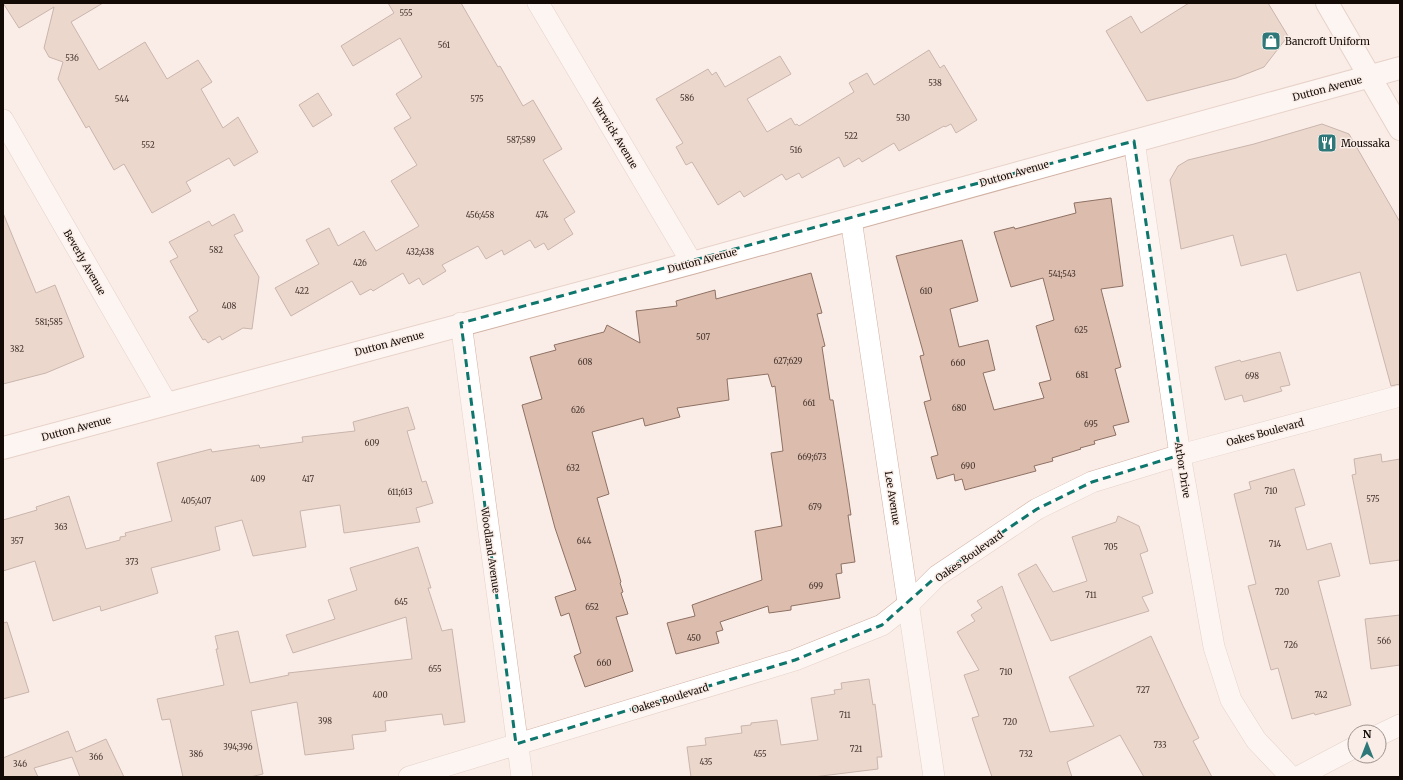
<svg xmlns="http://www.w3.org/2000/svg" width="1403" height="780" font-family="Merriweather,serif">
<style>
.building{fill:#dcbcad;stroke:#8e7163}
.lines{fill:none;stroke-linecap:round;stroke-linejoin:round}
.street-casing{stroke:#d1b1a3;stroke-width:22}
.secondary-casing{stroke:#d1b1a3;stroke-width:24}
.street{stroke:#fff;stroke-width:21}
.secondary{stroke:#fff;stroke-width:22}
.marked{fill:none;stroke:#0f766e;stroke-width:3;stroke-dasharray:8 5;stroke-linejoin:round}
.labels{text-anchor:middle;stroke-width:3;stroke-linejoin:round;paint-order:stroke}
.number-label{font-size:8px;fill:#46362f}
.poi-label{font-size:10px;fill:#140a05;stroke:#faede7;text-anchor:start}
.street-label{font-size:10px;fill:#140a05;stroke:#faede7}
</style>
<rect width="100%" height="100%" fill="#faede7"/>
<g class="building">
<polygon points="3,3 103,3 71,22 99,70 145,42 167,79 198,60 212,82 201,89 223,128 238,117 258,152 234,166 229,158 186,182 191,191 152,213 124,164 114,170 89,126 86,128 58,79 63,62 49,57 44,48 54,7 19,28"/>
<polygon points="388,3 461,3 498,67 500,66 523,106 533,100 562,149 543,160 575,212 564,219 573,234 548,250 544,243 535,248 530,240 504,255 502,250 486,259 478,246 442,265 446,271 423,285 419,278 409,284 403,273 373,291 371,289 360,295 352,281 291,316 275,288 319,264 306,240 329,228 338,246 364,231 376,251 419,226 391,181 417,165 394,128 411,118 396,94 422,77 400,38 353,66 341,46 394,13"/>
<polygon points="1189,3 1268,3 1288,36 1264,67 1236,78 1147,101 1106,31 1131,16 1141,33"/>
<polygon points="929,50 940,68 944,65 977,120 956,133 951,124 945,127 944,126 899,151 894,143 862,162 859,158 844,167 839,157 802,178 799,173 786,180 782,174 744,197 740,191 718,205 692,162 686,165 676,147 683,143 656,99 708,69 712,75 716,72 725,87 780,56 791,74 747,99 767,132 791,118 795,125 797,124 799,126 854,92 849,83 867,73 874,85"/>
<polygon points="318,93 332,115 313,127 299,105"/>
<polygon points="1322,124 1349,134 1400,222 1400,384 1391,386 1360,272 1297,291 1286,254 1241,266 1233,235 1181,249 1170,180 1178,166 1188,160 1254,144"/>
<polygon points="1111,198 1123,286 1101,289 1121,367 1115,369 1129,422 1113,426 1116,435 1094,441 1095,444 1080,448 1081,449 1052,458 1053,461 1034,466 1036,471 965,490 962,479 955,481 954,474 937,479 931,457 938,455 924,402 931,400 920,356 924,355 896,256 962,240 978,301 950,309 959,347 988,340 995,370 983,373 994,410 1044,398 1039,383 1051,380 1036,326 1054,320 1043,278 1011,287 994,232 1014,227 1015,229 1076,213 1074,203"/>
<polygon points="3,213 36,293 55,285 84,357 46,373 3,384"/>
<polygon points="234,214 243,231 234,235 259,277 252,329 243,328 222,340 220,336 208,343 205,339 203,340 189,317 198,311 170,261 178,257 169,242 209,221 212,226"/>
<polygon points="811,273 822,313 817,314 825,346 822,347 830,400 833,400 847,488 851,515 848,515 855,562 841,564 842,573 836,574 840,598 791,606 791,610 769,613 768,606 720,622 723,630 716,632 719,643 676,654 667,623 695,616 692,605 762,580 755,531 782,526 771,453 783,451 775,386 772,387 768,374 727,379 729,400 677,408 680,417 645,426 643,418 592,432 609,494 597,498 621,582 620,583 623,592 621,593 628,614 616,617 633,671 585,687 574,656 581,653 569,613 561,616 555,597 576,590 555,528 522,405 542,399 530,357 556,350 554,345 604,332 607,325 640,343 636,311 677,306 676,301 715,290 716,299"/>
<polygon points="1280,352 1290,385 1280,387 1282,391 1244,402 1242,395 1225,400 1215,367 1240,360 1241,362"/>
<polygon points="408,407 415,429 407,431 422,482 426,481 433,503 416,508 420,522 344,533 340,505 300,511 306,547 253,556 242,520 215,527 220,550 151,568 158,593 101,611 100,606 53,621 35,561 3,571 3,520 37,510 36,507 69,496 86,549 120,540 120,537 126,536 125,533 172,521 157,463 211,449 212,452 259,445 260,448 303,442 302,437 355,431 353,422"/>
<polygon points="1381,454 1382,462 1400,459 1400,560 1370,564 1352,475 1356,474 1354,459"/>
<polygon points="1294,469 1305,505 1295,508 1307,550 1331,543 1340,576 1318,581 1351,705 1315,715 1314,713 1292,719 1278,668 1271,670 1248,586 1256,584 1234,494 1251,489 1249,482"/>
<polygon points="1118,516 1139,526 1148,551 1140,554 1153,593 1142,597 1149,611 1051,641 1018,574 1036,564 1053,592 1087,581 1072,537 1116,522"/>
<polygon points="418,547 431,588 428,588 442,631 452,629 465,722 444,725 442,714 385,721 386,731 352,735 354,749 305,755 297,702 251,711 263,774 250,777 183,777 170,719 162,720 157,699 224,685 216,649 218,649 215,636 238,631 250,683 289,675 288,673 412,659 406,617 293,653 286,635 335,619 328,600 357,590 350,568"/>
<polygon points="1002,586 1050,732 1094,726 1069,677 1151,636 1183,706 1199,738 1193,741 1212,777 1144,777 1120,735 1067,762 1072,777 992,777 972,718 979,716 964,675 979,670 957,632 975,621 971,615 982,608 977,601"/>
<polygon points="1400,615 1400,665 1371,669 1365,619"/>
<polygon points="7,622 29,692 3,699 3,623"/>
<polygon points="869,679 873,705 875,704 882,757 877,757 878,769 813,777 691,777 687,747 706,745 705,738 742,733 741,726 751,725 751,723 777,720 781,745 818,740 811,698 835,694 834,690 842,689 841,683"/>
<polygon points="68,731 76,752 106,739 124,777 80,777 72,757 34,768 38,777 3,777 3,758"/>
</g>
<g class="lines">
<defs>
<g id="street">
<polyline points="538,3 692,263"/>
<polyline points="3,120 167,404"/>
<polyline points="1134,141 1180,455 1214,647 1231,700 1256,740 1291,777"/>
<polyline points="851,219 934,777"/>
<polyline points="461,323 522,777"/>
<polyline points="1379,735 1400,725"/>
<polyline points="409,777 795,660 882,625 910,603 937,576 1037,509 1092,482 1180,455 1400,396"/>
<polyline points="1298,777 1355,747"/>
</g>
<g id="secondary">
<polyline points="1327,3 1400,129"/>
<polyline points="3,448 692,263 1400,68"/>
</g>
</defs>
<use href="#street" class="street-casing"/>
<use href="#secondary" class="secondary-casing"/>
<use href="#street" class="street"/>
<use href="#secondary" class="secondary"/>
</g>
<path d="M0 0H1403V780H0ZM1134,141L1180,455L1092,482L1037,509L937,576L882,625L795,660L516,744L461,323Z" fill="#faede7" fill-opacity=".55" fill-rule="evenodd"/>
<path class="marked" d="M1134,141L1180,455L1092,482L1037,509L937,576L882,625L795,660L516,744L461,323Z"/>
<defs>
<symbol id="shop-square" viewBox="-11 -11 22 22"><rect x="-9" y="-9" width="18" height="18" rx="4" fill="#2f7879" stroke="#faede7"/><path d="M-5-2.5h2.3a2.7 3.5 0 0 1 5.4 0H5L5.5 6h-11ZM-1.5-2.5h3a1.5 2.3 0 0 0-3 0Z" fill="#fff"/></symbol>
<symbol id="restaurant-square" viewBox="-11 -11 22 22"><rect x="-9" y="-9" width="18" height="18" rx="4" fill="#2f7879" stroke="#faede7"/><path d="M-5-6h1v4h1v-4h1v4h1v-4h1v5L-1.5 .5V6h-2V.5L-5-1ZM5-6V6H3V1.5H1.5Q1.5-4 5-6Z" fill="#fff"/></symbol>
</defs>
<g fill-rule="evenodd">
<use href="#shop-square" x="1260" y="30" width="22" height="22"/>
<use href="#restaurant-square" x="1316" y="132" width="22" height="22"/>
</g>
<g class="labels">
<g class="number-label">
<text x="406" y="16">555</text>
<text x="444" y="48">561</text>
<text x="72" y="61">536</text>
<text x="935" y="86">538</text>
<text x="687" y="101">586</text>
<text x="122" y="102">544</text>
<text x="477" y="102">575</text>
<text x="903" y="121">530</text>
<text x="851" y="139">522</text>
<text x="521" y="143">587;589</text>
<text x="148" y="148">552</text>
<text x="796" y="153">516</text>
<text x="480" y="218">456;458</text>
<text x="542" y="218">474</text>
<text x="216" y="253">582</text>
<text x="420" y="255">432;438</text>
<text x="360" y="266">426</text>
<text x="1062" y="277">541;543</text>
<text x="302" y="294">422</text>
<text x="926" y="294">610</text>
<text x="229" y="309">408</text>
<text x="49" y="325">581;585</text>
<text x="1081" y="333">625</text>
<text x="703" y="340">507</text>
<text x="17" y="352">382</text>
<text x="788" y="364">627;629</text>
<text x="585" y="365">608</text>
<text x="958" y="366">660</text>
<text x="1082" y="378">681</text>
<text x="1252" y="379">698</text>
<text x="809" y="406">661</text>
<text x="959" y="411">680</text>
<text x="578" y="413">626</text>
<text x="1091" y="427">695</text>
<text x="372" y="446">609</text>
<text x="812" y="460">669;673</text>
<text x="968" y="469">690</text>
<text x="573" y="471">632</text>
<text x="258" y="482">409</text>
<text x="308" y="482">417</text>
<text x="1271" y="494">710</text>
<text x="400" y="495">611;613</text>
<text x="1373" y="502">575</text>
<text x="196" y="504">405;407</text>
<text x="815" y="510">679</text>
<text x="61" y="530">363</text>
<text x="17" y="544">357</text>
<text x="584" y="544">644</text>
<text x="1275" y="547">714</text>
<text x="1111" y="550">705</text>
<text x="132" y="565">373</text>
<text x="816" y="589">699</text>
<text x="1282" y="595">720</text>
<text x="1091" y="598">711</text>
<text x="401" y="605">645</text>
<text x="592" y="610">652</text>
<text x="694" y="641">450</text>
<text x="1384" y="644">566</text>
<text x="1291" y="648">726</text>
<text x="604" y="666">660</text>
<text x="435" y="672">655</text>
<text x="1006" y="675">710</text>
<text x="1143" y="693">727</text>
<text x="380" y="698">400</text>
<text x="1321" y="698">742</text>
<text x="845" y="718">711</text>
<text x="325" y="724">398</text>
<text x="1010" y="725">720</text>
<text x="1160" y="748">733</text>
<text x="238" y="750">394;396</text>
<text x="856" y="752">721</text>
<text x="196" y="757">386</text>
<text x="760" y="757">455</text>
<text x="1026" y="757">732</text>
<text x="96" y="760">366</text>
<text x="706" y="765">435</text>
<text x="20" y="767">346</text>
</g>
<g class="poi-label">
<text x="1285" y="45">Bancroft Uniform</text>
<text x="1341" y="147">Moussaka</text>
</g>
<g class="street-label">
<text transform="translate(1327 88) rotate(-15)" y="4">Dutton Avenue</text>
<text transform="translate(615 133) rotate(59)" y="4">Warwick Avenue</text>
<text transform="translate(1014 173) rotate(-16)" y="4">Dutton Avenue</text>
<text transform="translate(702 260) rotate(-15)" y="4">Dutton Avenue</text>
<text transform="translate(85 262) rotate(60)" y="4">Beverly Avenue</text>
<text transform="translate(389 343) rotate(-15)" y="4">Dutton Avenue</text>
<text transform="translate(76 428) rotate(-15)" y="4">Dutton Avenue</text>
<text transform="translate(1265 432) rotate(-15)" y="4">Oakes Boulevard</text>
<text transform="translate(1183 470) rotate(81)" y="4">Arbor Drive</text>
<text transform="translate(893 498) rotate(81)" y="4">Lee Avenue</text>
<text transform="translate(491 550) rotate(82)" y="4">Woodland Avenue</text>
<text transform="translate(969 556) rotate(-35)" y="4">Oakes Boulevard</text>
<text transform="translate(670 698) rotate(-17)" y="4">Oakes Boulevard</text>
</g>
</g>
<rect width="1403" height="780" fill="none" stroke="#140a05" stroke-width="8"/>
<g transform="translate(1367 744)"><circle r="19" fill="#faede7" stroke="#9e928d"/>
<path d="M0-3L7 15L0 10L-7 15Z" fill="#2f7879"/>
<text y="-6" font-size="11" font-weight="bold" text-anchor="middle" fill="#140a05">N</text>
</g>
</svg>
